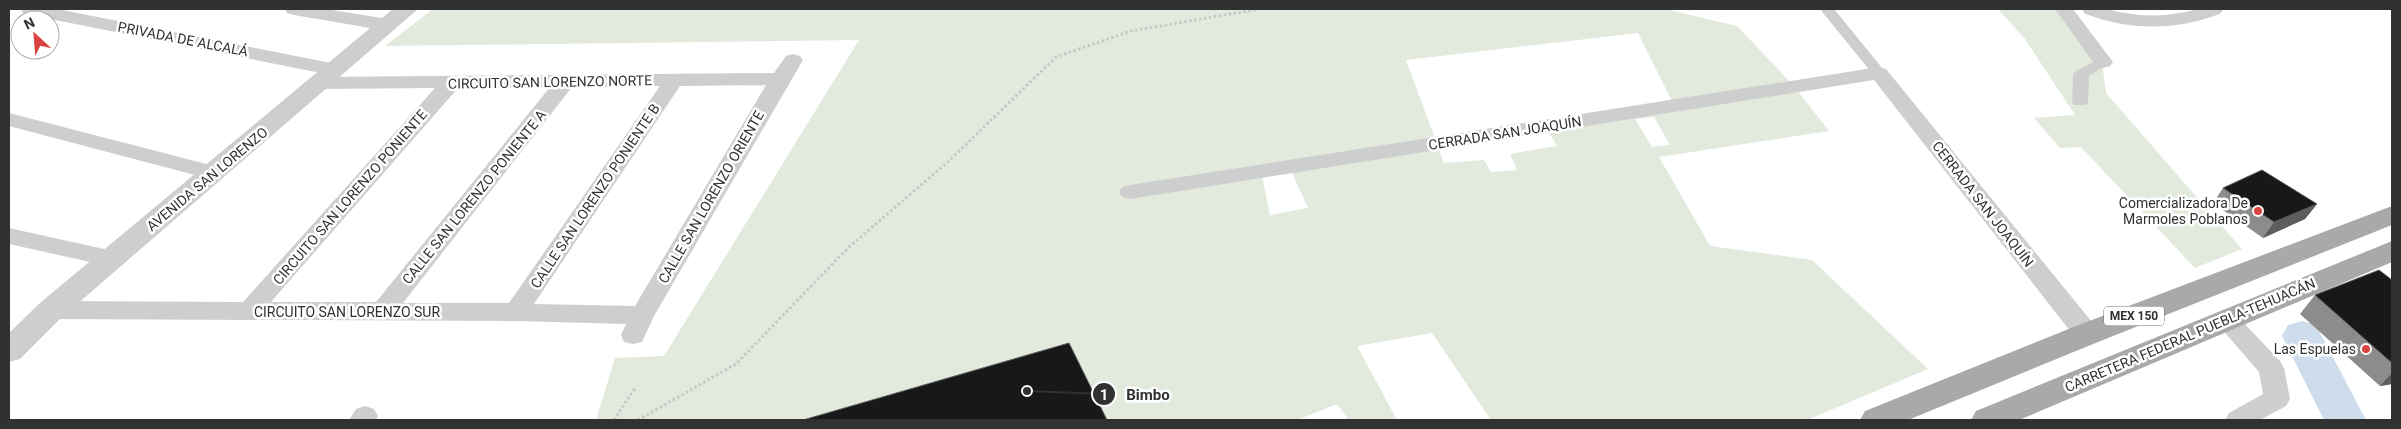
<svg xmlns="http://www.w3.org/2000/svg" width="2401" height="429" font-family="Roboto,sans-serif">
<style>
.green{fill:#e2e9dd;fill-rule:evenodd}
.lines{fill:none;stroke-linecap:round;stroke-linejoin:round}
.river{fill:#ceddeb;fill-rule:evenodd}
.path{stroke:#c8c8c8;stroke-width:3;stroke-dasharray:2.5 2.5;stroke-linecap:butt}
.service{stroke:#cecece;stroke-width:11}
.pedestrian{fill:#cecece;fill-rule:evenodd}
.minor{fill:#cecece;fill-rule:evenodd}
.tertiary{fill:#cecece;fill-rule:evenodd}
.primary{fill:#a9a9a9;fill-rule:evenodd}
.wall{fill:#8c8c8c}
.shaded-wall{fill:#5d5d5d}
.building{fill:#181818;stroke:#5d5d5d}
.poi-dot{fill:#da4440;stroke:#fff;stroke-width:2}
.labels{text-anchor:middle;stroke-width:5;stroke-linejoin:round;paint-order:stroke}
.shield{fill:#fff;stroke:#6f6f6f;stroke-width:1}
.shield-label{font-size:12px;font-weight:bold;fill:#313131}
.street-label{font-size:14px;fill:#313131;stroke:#fff}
.poi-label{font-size:14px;fill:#313131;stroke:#fff;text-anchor:end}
.leader{fill:none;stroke:#313131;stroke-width:2}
.callout-dot{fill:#313131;stroke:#fff;stroke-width:2}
.mark-label{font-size:15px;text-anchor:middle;font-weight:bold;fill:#fff}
.callout-label{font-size:15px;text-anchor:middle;font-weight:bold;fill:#313131;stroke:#fff;stroke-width:5;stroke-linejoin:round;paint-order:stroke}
</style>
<rect width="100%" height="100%" fill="#fff"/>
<g class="green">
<path d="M433,9H1665L1737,26L1793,85L1829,131L1659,157L1710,246L1812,260L1928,369L1807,420H1491L1432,333L1357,346L1397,420H1349L1337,404L1297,420H596L615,358L664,356L859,40L385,46ZM1638,33L1673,103L1543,123L1557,146L1510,154L1517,170L1491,172L1484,160L1444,163L1406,60ZM1654,117L1670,145L1652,147L1635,119ZM1287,162L1308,208L1270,215L1260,166Z"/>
<polygon points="1998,9 2062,9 2102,63 2106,93 2242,249 2195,268 2081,147 2060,148 2034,118 2075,115 2025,39"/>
</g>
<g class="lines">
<polygon class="river" points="2302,321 2316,325 2366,420 2324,420 2282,336 2288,325"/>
<g class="path">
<polyline points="614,420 635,388"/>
<polyline points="638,420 736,364 847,249 951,159 1056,57 1131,31 1259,9"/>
</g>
<g class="service">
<polyline points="1827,9 1879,73"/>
<path d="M2088,9C2131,25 2174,25 2217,9"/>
</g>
<polygon class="pedestrian" points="2103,57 2111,62 2089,76 2088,102 2086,105 2074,105 2072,102 2073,74 2076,71"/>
<g class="minor">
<polygon points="21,9 57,9 336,64 343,66 346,70 343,74 336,76 30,15 23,13"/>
<polygon points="285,9 326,9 388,19 395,21 398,25 395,29 388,31 294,15 287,13"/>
<polygon points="2055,9 2073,9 2113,62 2110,66 2103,68 2096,66"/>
<path d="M793,54L800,56L803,60L654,316L642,342L633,344L624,342L621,335L626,324L516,321L51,319L42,316L39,310L42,304L51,301L243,302L435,88L321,89L314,87L311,83L314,79L321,77L774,73L786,56ZM766,85L635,306L534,304L680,86ZM660,86L509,303H403L572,87ZM550,87L376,302H271L458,88Z"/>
<polygon points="1879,67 1886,69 2096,327 2099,334 2096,341 2087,343 2078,341 1874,80 1130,199 1122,197 1119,192 1122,187 1130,185"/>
<polygon points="9,113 222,168 225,173 222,178 214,180 9,126"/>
<polygon points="9,228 113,251 121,253 125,259 121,265 113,267 9,244"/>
<polygon points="2226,311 2235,314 2280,361 2284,368 2290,399 2286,406 2260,420 2225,420 2229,413 2263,394 2259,372 2214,320 2217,314"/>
<polygon points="365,406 374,409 378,416 376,420 349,420 356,409"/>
</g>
<polygon class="tertiary" points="393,9 418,9 61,318 20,359 9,362 9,333 41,302"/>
<g class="primary">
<polygon points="2392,206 2392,225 2098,342 1908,420 1860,420 1865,411 2076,326"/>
<polygon points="2392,241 2392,262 2019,420 1971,420 1976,411"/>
</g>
</g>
<g class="wall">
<polygon points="2223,188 2317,204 2305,219 2263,238 2213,203"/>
<polygon points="2392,280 2392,384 2380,386 2300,314 2315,295"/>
</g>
<g class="shaded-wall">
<polygon points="2317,204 2305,219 2263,238 2274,222"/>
<polygon points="2392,373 2392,384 2380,386"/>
</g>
<g class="building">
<polygon points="2262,170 2317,204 2274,222 2223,188"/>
<polygon points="2379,270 2392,280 2392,363 2315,295"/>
<polygon points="1069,343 1107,420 803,420"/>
</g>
<g class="poi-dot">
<circle cx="2258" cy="211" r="5"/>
<circle cx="2366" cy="349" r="5"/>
</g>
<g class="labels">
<rect class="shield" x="2104" y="306.5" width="60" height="19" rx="4"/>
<g class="shield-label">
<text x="2134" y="320">MEX 150</text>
</g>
<g class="street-label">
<text transform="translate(183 39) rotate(11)" y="5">PRIVADA DE ALCALÁ</text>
<text transform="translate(550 82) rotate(-1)" y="5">CIRCUITO SAN LORENZO NORTE</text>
<text transform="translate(1505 133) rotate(-9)" y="5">CERRADA SAN JOAQUÍN</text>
<text transform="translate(207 179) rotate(-40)" y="5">AVENIDA SAN LORENZO</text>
<text transform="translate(595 196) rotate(-56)" y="5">CALLE SAN LORENZO PONIENTE B</text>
<text transform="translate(350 197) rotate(-49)" y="5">CIRCUITO SAN LORENZO PONIENTE</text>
<text transform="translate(474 197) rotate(-51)" y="5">CALLE SAN LORENZO PONIENTE A</text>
<text transform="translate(711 197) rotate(-60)" y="5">CALLE SAN LORENZO ORIENTE</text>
<text transform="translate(1983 204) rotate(52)" y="5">CERRADA SAN JOAQUÍN</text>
<text x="347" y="317">CIRCUITO SAN LORENZO SUR</text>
<text transform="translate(2190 335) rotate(-23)" y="5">CARRETERA FEDERAL PUEBLA-TEHUACÁN</text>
</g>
<g class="poi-label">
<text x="2248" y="208">Comercializadora De<tspan x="2248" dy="16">Marmoles Poblanos</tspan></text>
<text x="2356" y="354">Las Espuelas</text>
</g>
</g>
<path class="leader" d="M1027 391L1104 394"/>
<g class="callout-dot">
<circle cx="1027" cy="391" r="5"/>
<circle cx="1104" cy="394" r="12"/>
</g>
<g class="mark-label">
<text x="1104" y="400">1</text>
</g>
<g class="callout-label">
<text x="1148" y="400">Bimbo</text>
</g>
<rect width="2401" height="429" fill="none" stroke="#313131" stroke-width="20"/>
<g transform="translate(35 35) rotate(334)"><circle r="24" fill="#ffffff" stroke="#adadad"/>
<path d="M0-4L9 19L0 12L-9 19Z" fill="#da4440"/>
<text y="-8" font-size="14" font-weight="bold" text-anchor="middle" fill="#313131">N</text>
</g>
</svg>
